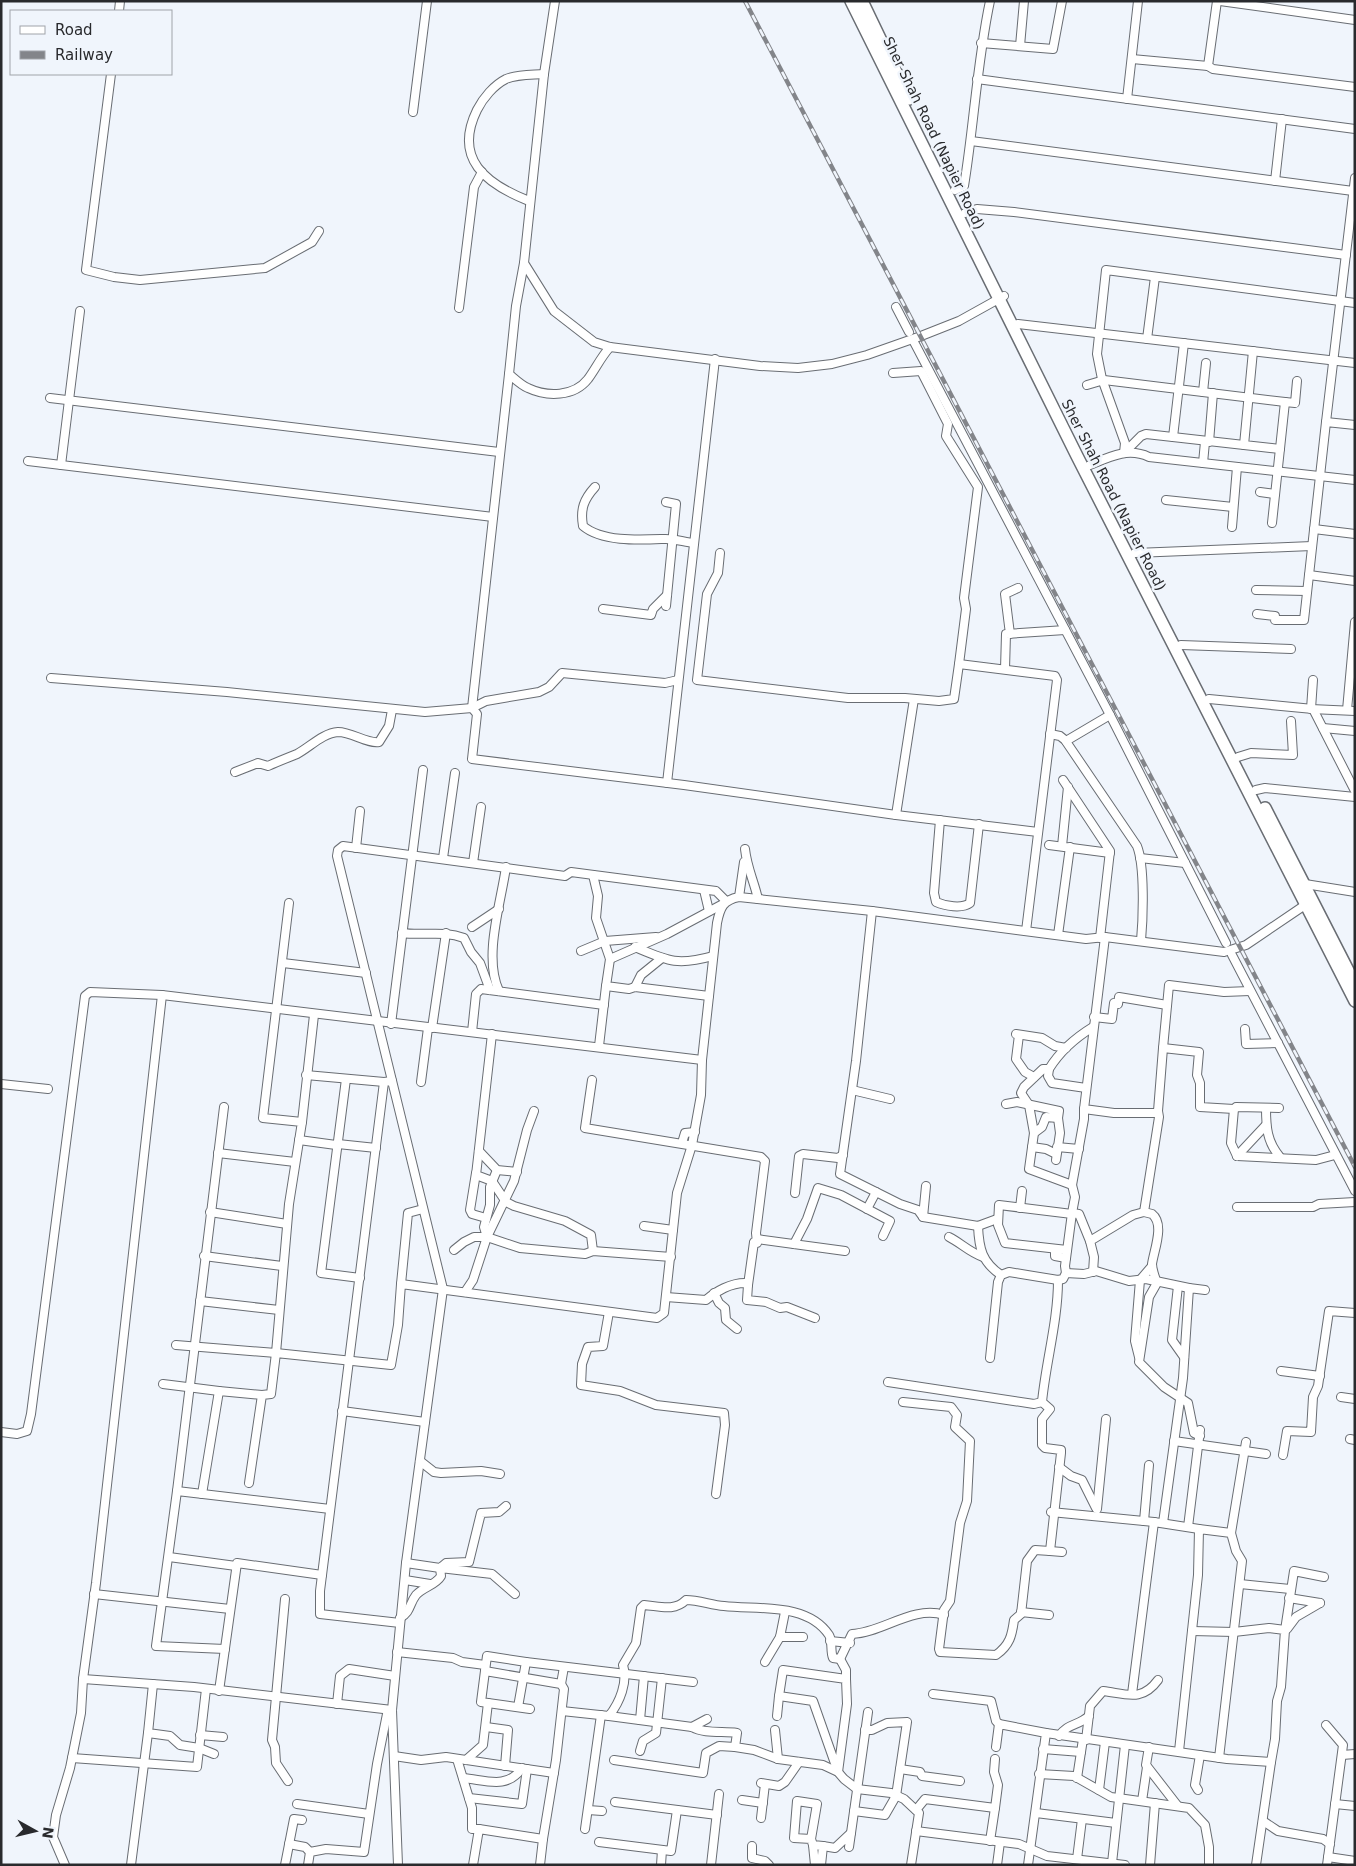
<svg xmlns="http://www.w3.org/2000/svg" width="1356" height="1866" font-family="'DejaVu Sans',sans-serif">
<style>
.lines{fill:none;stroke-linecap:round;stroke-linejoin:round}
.minor-casing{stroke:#696d73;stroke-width:10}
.primary-casing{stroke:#696d73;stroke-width:14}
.minor{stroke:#fff;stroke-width:8}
.primary{stroke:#fff;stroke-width:11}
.rail-casing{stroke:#83858a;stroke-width:4.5}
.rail{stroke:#f0f5fc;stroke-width:2.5;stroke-dasharray:8;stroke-linecap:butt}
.labels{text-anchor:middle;stroke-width:5;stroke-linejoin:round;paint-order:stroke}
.street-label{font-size:14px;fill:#292a2d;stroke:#f0f5fc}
</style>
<rect width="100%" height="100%" fill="#f0f5fc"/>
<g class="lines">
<defs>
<g id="minor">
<polyline points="555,1 544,74 524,263 554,311 594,342 610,347 760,366 798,368 832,364 867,355 921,336 959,321 1004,296"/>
<polyline points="1217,1 1208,66 1213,69 1355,87"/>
<polyline points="1220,1 1355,20"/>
<polyline points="119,11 120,1"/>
<polyline points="981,43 1053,49 1062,1"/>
<polyline points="1020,46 1024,1"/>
<polyline points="1132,59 1208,66"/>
<polyline points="111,74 86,270 114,277 140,280 265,268 312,242 319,231"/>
<polyline points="977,79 1355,129"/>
<polyline points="1127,99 1138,1"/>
<polyline points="413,112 427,1"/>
<polyline points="971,141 1353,191"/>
<polyline points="1275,181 1282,119"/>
<path d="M955,190L964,186C974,125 977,62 990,1"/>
<path d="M529,201C486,184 453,159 477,110C483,98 494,85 506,79C518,74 532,75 544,74"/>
<polyline points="965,213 977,209 1014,212 1346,255"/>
<path d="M524,263L516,306L509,374C515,379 521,385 528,388C547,397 574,397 588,379C596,368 601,357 610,347"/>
<polyline points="896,307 909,332"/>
<polyline points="459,308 474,187 482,172"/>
<polyline points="1018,324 1355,363"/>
<polyline points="1147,339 1155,277"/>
<polyline points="914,342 1110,715 1226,943"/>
<polyline points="1253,351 1244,445 1280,449"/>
<polyline points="893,373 921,371 948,424 946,436 978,487 964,598 966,609 959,664"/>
<polyline points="509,374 472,708 477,714 472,759 684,785 896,815 1038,832"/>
<polyline points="1087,385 1104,380 1285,402"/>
<polyline points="1203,392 1206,363"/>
<polyline points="50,398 499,452"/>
<polyline points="1326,422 1355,178"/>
<polyline points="1173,437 1184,343"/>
<polyline points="1209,442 1213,393"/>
<polyline points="1124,453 1125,443 1102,379 1097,354 1106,270 1355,303"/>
<polyline points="1124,453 1141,436 1146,434 1244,445"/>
<polyline points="28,461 493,517"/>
<polyline points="1203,463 1205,442"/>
<polyline points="61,465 80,311"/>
<path d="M1090,465C1109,457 1128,447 1149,457L1355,480"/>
<path d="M595,487C584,499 580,509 583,526C602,542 639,540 663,539C673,538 684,542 694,543"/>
<polyline points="1260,492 1275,494"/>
<polyline points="1166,500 1233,507"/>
<polyline points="1272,523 1285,402 1295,403 1297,381"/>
<polyline points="1232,527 1237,467"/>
<polyline points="1314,529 1355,534"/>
<polyline points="720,553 718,573 707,594 697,680 848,698 905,698 939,701 954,699 959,664 1055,676 1057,680 1026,931"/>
<polyline points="1135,553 1312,546"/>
<polyline points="1309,575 1355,581"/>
<polyline points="1256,590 1307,591"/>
<polyline points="666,606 676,504 666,502"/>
<polyline points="603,609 651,615 653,609 667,595"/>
<polyline points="1257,614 1275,616 1275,620 1304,620 1326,422 1355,425"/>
<polyline points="1010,634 1005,594 1018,588"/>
<polyline points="1181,645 1291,649"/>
<polyline points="1005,669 1006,634 1065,630"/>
<polyline points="51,678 227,692 425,712 472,708 486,701 539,692 549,687 562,673 665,683 678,680"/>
<polyline points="1313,680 1311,709 1355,711"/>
<polyline points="1209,699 1313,709 1355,791"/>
<polyline points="1347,710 1355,622"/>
<polyline points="1323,728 1355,731"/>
<path d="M1050,734L1060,736L1065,740L1137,846C1145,866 1143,919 1141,941"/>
<polyline points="1066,741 1110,715"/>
<polyline points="1238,757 1251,753 1293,755 1291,721"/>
<path d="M235,772L258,763L268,766C277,762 287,758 297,754C310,747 323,733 338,732C352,732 367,744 379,742L389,726L392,710"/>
<polyline points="1063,780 1110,851 1100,938"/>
<polyline points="667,783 715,359"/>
<polyline points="1256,790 1265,788 1355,797"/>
<polyline points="896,815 914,699"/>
<path d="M940,820L934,893L936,902C945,906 962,909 970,903L979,824"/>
<polyline points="1049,845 1110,853"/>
<polyline points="1062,846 1068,787"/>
<polyline points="356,848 360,811"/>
<path d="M745,849C747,868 754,881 758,899"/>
<polyline points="443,858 455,773"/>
<polyline points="1140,858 1185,863"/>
<polyline points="473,863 481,807"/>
<polyline points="593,875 598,896 596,918 610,959 606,986 629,989 635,987 709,996"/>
<polyline points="1305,884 1355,892"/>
<polyline points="704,890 709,911"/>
<polyline points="739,897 744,862"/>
<polyline points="872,911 856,1061 840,1174 900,1204 918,1210 923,1217 978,1226 997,1219"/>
<polyline points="472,927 499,909"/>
<path d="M402,933C424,936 443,930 464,938L471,952L480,963L490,990"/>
<polyline points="1058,935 1070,847"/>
<polyline points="1105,937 1084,1109 1114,1113 1155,1113 1158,1111 1163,1048 1199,1052 1197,1075 1200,1083 1200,1107 1234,1109"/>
<path d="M635,947C668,961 677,966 713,956"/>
<polyline points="581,951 605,941 656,937"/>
<polyline points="1232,955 1355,1191"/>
<polyline points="610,959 667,934 723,904"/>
<polyline points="283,963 366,973"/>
<polyline points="635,987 641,975 662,958"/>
<path d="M499,991C483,957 501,903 506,867"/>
<polyline points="1094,1017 1112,1019 1114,1003 1118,1004 1119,997 1167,1005"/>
<polyline points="391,1024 423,770"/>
<polyline points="432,1028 446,933"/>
<polyline points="1245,1029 1246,1044 1278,1043"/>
<polyline points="472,1032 476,994 481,989 604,1005"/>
<polyline points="492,1034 476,1175 492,1181 506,1202 514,1206 565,1221 591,1235 593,1251"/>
<polyline points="1016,1034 1042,1038 1055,1046 1066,1048"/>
<polyline points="1019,1035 1016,1059 1025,1072 1034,1077"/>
<polyline points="599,1046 606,986"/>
<polyline points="1163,1048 1169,985 1224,992 1250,991"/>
<path d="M1049,1069C1060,1051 1075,1038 1093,1027"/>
<polyline points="306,1075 384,1082"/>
<polyline points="346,1079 321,1273 360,1278"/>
<polyline points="592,1080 585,1128 761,1157 765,1161 756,1233 757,1243 754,1242 748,1285"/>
<polyline points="392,1081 384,1082 320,1591 320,1614 400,1623"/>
<polyline points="421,1082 428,1028"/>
<polyline points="1,1084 48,1089"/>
<polyline points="852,1090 890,1099"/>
<polyline points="1006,1104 1017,1102 1059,1111 1058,1118 1046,1117 1042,1127 1034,1133 1029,1169 1072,1185 1075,1197 1072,1213"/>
<path d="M1266,1108C1266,1127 1267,1142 1280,1157"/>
<path d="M1158,1111L1159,1117L1144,1212L1152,1214C1165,1224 1154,1250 1152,1264C1152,1270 1155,1277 1157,1283L1149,1297L1139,1362L1164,1387L1188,1403L1194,1433L1200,1436"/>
<polyline points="302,1122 314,1015"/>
<polyline points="1034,1133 1029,1105 1021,1093 1024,1087 1043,1069 1049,1069 1048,1076 1052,1083 1086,1088"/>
<polyline points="299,1140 336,1145"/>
<polyline points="682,1143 685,1133 695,1132"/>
<polyline points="338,1144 376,1148"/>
<polyline points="1032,1147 1046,1149 1056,1154"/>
<polyline points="1057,1147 1079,1149"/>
<polyline points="479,1151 497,1170 517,1172"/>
<polyline points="218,1153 295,1162"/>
<polyline points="1237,1156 1316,1160 1335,1155"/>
<polyline points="1237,1156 1231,1143 1234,1109 1236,1107 1279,1108"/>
<polyline points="1237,1156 1266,1125"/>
<polyline points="1056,1160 1060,1133 1058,1118"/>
<polyline points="476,1173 470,1210 472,1214 486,1218"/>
<polyline points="1072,1185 1084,1119 1084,1109"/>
<polyline points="795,1193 799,1156 803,1154 838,1158 843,1155"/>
<polyline points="1237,1207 1313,1207 1319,1204 1355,1202"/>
<polyline points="1020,1208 1022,1191"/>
<polyline points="867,1209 876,1192"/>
<polyline points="210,1212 287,1224"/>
<polyline points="923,1217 926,1186"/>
<polyline points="644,1226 673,1230"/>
<path d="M978,1226C979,1249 982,1262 1001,1275"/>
<polyline points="487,1237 484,1227 490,1205 490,1187 497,1170"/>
<path d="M949,1237C961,1243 969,1252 983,1257"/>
<polyline points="757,1239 845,1251"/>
<polyline points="794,1244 807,1219 818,1188 841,1195 890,1221 883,1236"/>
<polyline points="1055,1249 1055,1256 1066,1258"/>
<polyline points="454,1250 464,1242 474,1237 487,1237 520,1248 585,1254 593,1251 671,1257"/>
<polyline points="1067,1250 1005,1243 998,1225 999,1205 1072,1214"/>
<polyline points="204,1256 282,1266"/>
<polyline points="1093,1272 1094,1257 1090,1241 1133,1215 1144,1212"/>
<polyline points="1066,1273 1065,1266 1072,1213 1079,1214 1090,1241"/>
<polyline points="401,1284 408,1213 423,1209"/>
<polyline points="1178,1286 1172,1340 1184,1357"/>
<polyline points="465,1292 473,1280 487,1237 514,1181 527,1130 534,1111"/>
<polyline points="714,1293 719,1303 725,1308 726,1320 737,1329"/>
<path d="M666,1297L706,1300C716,1291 731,1283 745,1283L748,1285L747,1300L766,1302L780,1308L787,1307L815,1318"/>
<polyline points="200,1301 279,1310"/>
<polyline points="609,1312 603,1346 588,1347 582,1364 581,1385 620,1391 656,1405 724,1413 725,1425 716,1494"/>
<polyline points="176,1345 276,1353 289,1204 302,1122 263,1118 289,903"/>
<polyline points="1139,1357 1135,1341 1140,1280 1152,1266"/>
<polyline points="990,1358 998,1282 1001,1275 1009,1272 1058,1280 1063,1279 1066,1273 1084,1274 1096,1271 1129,1281 1146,1279 1189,1288"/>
<polyline points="1281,1371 1320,1376"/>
<polyline points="888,1382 1034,1404 1042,1402"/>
<polyline points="163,1384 219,1391"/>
<polyline points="1341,1397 1355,1399"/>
<path d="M903,1402L951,1407L957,1415L955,1427L970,1441L967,1501L960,1523L950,1601L944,1610L939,1649L940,1652L996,1655C1010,1645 1012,1635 1014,1620L1021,1614L1027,1561L1035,1550L1050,1551L1061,1453V1450L1045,1448L1042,1445V1419L1050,1409L1042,1402C1046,1361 1058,1321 1058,1280"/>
<polyline points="342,1411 425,1422"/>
<polyline points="1,1432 17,1434 27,1431 31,1414 85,996 90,992 162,995 702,1060"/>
<polyline points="1350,1439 1355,1440"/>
<polyline points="1174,1441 1266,1454"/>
<polyline points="1283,1455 1287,1431 1311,1432 1313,1397 1318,1386 1329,1311 1355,1313"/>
<polyline points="420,1461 434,1472 441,1473 481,1471 500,1474"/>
<polyline points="1059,1467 1071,1476 1082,1480 1096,1508"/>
<path d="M249,1483L262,1395L271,1394L276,1353L391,1365L398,1325L401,1284L657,1318L664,1313L677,1193L692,1145L701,1095L702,1060L717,923C720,908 723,900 739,897L872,911L1086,939L1105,937L1224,952L1246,945L1308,903"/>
<polyline points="177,1491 224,1107"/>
<polyline points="202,1494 219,1391 262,1395"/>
<polyline points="1097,1509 1106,1419"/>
<polyline points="1051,1512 1154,1522"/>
<polyline points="1144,1521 1149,1465"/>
<polyline points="1163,1523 1183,1378 1189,1288 1205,1290"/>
<polyline points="1188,1527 1200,1430"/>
<polyline points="1231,1533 1246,1442"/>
<polyline points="1050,1551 1062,1552"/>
<polyline points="169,1557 236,1566"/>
<polyline points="406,1563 440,1568 446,1563 469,1562 481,1513 499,1512 506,1506"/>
<polyline points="405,1580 430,1584"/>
<polyline points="1240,1584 1290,1589"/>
<polyline points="94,1594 230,1609"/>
<polyline points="1289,1598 1320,1603"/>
<polyline points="285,1599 272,1740 275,1747 276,1763 288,1781"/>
<polyline points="1021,1612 1049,1615"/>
<path d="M400,1618C411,1612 409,1604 416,1595C423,1587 436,1585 441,1576L440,1568L492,1574L515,1594"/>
<polyline points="1287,1629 1296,1617 1320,1603"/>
<polyline points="1285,1630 1294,1571 1324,1577"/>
<polyline points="780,1637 803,1637"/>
<polyline points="830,1641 850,1643"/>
<polyline points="225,1649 156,1646 177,1491 330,1509"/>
<polyline points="397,1652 453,1658 462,1662 485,1665"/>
<polyline points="840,1659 846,1670 846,1679"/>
<polyline points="526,1662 693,1682"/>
<polyline points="765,1662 780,1637 785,1612"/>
<polygon points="783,1670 846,1679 847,1704 838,1772 813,1701 779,1696"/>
<polyline points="485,1671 487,1656 526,1662 518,1707"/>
<polyline points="83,1679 194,1687 392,1710"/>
<polyline points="153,1684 148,1733 170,1736 180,1745 199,1748 214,1754"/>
<polyline points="561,1684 564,1667"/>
<polyline points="219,1691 237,1563 322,1575"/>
<polyline points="933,1694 991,1701 996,1721 999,1724"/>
<polyline points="1132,1694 1154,1522 1199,1529"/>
<polyline points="337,1704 340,1676 349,1669 395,1676"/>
<polyline points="530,1709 481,1702 485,1671 555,1683 561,1684 564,1689 556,1760 543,1839"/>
<path d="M562,1711L609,1716C620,1702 628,1682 623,1665L636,1643L641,1608L644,1605C659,1606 674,1612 686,1600C699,1600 711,1605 724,1606C757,1610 807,1602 829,1635C833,1642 830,1651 833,1658L840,1659L852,1634C882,1633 913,1605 944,1615"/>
<path d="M609,1716L692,1727C704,1734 723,1731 737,1733L735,1747L754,1750L778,1759L823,1765L838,1772L844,1779L857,1789L891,1793L904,1799L919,1813L911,1865"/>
<polyline points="777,1716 779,1696"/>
<polyline points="640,1720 644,1676"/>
<polyline points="1326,1725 1343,1745 1327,1865"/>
<polyline points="486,1727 508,1730 505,1766"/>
<polyline points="692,1727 707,1719"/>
<polyline points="775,1730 778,1759"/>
<polyline points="1046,1733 1227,1759 1271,1762 1275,1739 1277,1701 1281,1687 1285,1630 1269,1628 1234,1632 1192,1631"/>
<polyline points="200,1735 223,1737"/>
<path d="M1059,1736C1068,1723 1078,1726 1089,1716"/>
<path d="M1086,1740L1090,1706L1103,1691C1127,1694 1142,1702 1158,1680"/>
<polyline points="996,1747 999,1724 1046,1733 1028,1865"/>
<polyline points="1149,1747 1146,1765 1177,1805"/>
<polyline points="1043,1749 1081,1752"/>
<polyline points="640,1751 643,1741 656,1733 662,1678"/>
<polyline points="1179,1751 1198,1575 1199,1529 1231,1533 1236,1551 1242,1561 1219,1758"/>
<polyline points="1342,1755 1355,1754"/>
<polyline points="394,1756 421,1760 446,1757 554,1773"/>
<polyline points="72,1758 197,1767 206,1689"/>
<polyline points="457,1759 472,1808 472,1829 479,1829"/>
<polyline points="466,1760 483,1745 488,1703"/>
<polyline points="614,1760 703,1773 706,1753 719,1746 735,1747"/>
<polyline points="900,1769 920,1772 922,1776 960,1781"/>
<polyline points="1039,1774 1074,1776 1111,1797 1189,1808 1205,1825 1209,1847 1209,1865"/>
<path d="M463,1778C486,1780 507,1790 522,1768"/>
<polyline points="1077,1778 1083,1739"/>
<polyline points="761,1783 779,1786 785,1782 799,1762"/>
<polyline points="1099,1790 1105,1742"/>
<polyline points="1198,1790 1195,1785 1200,1755"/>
<polyline points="469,1798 522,1804 527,1769"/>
<polyline points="742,1800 763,1803"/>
<polyline points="1142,1801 1147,1767"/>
<polyline points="615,1802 717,1815"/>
<polyline points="297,1804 369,1814"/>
<polyline points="1335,1804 1355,1806"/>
<polyline points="588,1810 602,1811"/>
<polyline points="916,1810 925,1799 995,1808 998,1785 994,1772 995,1759"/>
<polyline points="854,1811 885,1815 896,1796 907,1722 887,1723 872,1730 865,1730"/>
<polyline points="1036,1813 1116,1823"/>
<polyline points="761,1818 765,1784"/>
<polyline points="1263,1821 1278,1831 1323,1839 1330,1844"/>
<polyline points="585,1829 601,1715"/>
<polyline points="916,1831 1019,1844 1047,1856 1125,1865"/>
<polyline points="851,1833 868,1712"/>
<polyline points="811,1839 794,1838 797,1801 817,1804 811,1839 813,1845 823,1846 821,1865"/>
<polyline points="990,1841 995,1808"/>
<polyline points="599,1842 671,1851 677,1810"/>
<polyline points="289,1844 305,1847 310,1852"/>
<polyline points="813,1845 815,1865"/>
<polyline points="752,1846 752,1858 765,1861 769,1865"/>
<polyline points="823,1846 835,1848 851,1833 849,1847"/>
<polyline points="1328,1857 1355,1861"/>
<polyline points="1077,1859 1082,1819"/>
<polyline points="1112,1863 1125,1745"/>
<polyline points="65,1865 53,1837 56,1815 70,1768 81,1713 83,1679 96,1583 162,995"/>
<polyline points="131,1865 148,1733"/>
<polyline points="285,1865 294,1819 302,1820"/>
<polyline points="308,1865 310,1852 326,1849 364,1852 377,1764 387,1714 392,1710"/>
<polyline points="398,1865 392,1710 406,1563 443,1289 337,856 338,850 343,846 565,876 571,872 716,891 726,901"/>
<polyline points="473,1865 479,1829 543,1839 540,1865"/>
<polyline points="661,1865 662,1850"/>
<polyline points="711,1865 719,1794"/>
<polyline points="997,1865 1000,1842"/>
<polyline points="1150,1865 1155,1803"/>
<polyline points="1256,1865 1271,1762"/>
</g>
<g id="primary">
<polyline points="851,1 1077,456 1355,1001"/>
<polyline points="862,1 909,99"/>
<polyline points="1265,808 1355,984"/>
</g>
</defs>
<use href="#minor" class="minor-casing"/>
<use href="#primary" class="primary-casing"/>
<use href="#minor" class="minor"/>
<use href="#primary" class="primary"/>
<defs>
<polyline id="rail" points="745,1 1355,1167"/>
</defs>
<use href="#rail" class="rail-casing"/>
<use href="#rail" class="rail"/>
</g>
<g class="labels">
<g class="street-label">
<text transform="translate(934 133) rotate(64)" y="5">Sher Shah Road (Napier Road)</text>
<text transform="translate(1114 495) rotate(63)" y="5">Sher Shah Road (Napier Road)</text>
</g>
</g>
<rect width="1356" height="1866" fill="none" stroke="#292a2d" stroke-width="5"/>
<rect x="10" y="10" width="162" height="65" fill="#f0f5fc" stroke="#a0a4a9"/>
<rect x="20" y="26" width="25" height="8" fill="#ffffff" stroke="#a0a4a9"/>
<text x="55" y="35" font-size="15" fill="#292a2d">Road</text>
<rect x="20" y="51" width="25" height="8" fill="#83858a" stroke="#a0a4a9"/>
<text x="55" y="60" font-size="15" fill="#292a2d">Railway</text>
<g transform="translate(35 1831) rotate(98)" stroke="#f0f5fc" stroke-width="4" paint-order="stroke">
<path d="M0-4L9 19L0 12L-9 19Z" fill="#292a2d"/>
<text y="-8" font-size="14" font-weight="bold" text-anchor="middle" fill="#292a2d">N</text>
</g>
</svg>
